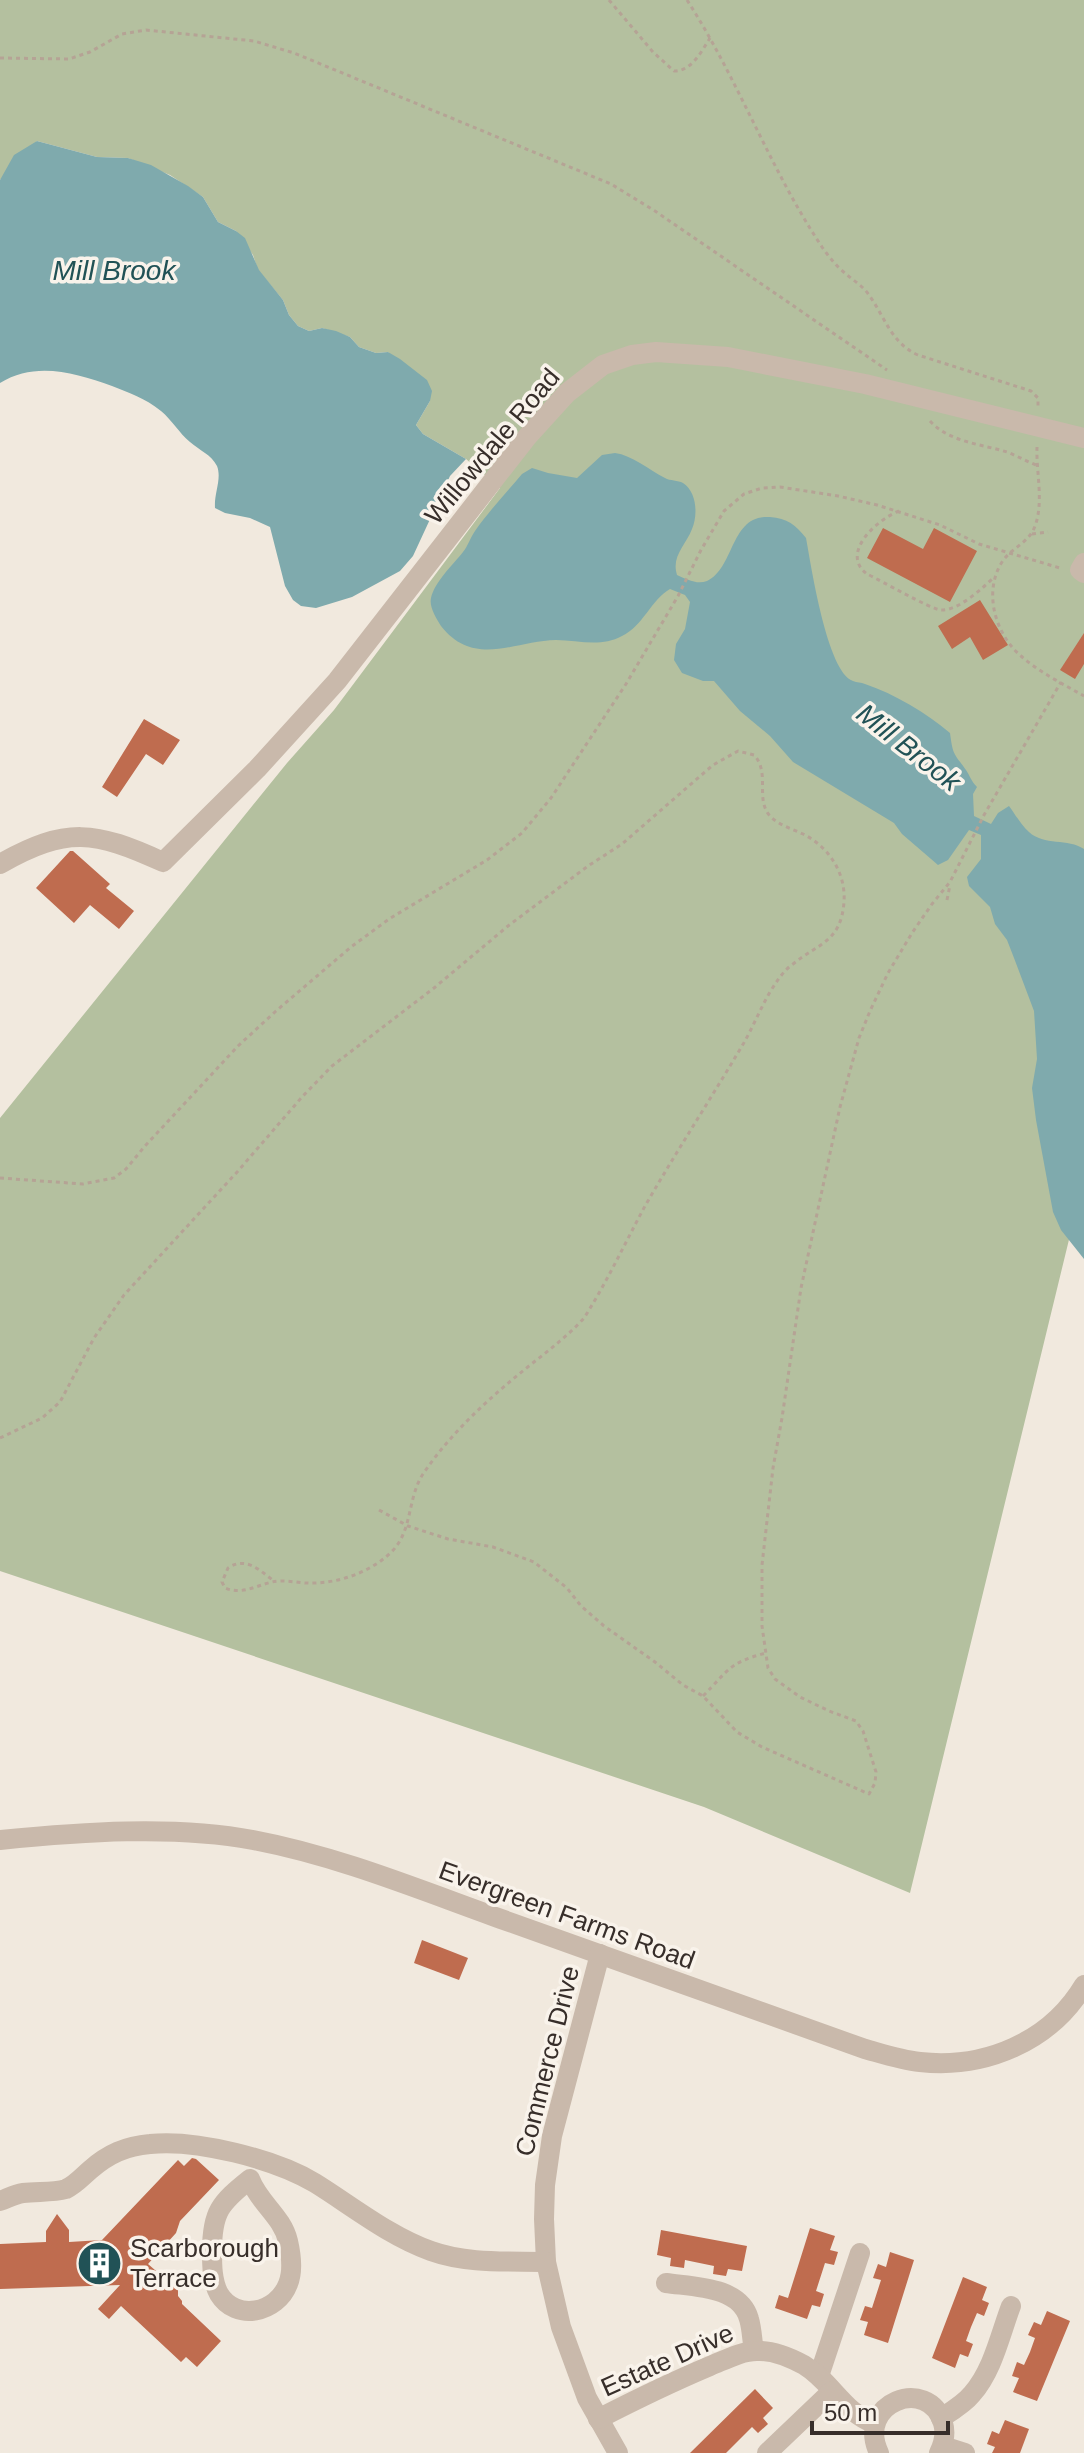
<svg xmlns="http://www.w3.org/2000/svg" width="1084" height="2453" font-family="Arial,sans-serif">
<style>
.green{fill:#b4c09f}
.water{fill:#7faaad}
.building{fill:#bf6c4f}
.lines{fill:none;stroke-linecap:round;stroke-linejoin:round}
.path{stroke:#b5a395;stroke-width:3;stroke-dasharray:4 4;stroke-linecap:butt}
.minor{stroke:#c9b9ab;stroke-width:20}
.labels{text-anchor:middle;stroke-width:7;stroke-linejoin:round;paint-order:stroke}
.street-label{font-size:26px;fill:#372e2a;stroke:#f9f3eb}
.poi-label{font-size:26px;fill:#372e2a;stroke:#f9f3eb;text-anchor:start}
.water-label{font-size:28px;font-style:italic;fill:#215256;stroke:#f9f3eb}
</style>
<rect width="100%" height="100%" fill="#f1e9de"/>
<polygon class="green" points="0,0 1084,0 1084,1178 910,1893 704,1807 0,1571 0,1118 287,763 334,710 500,488 466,459 423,434 416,425 430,401 388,352 376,353 359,347 350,337 322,328 309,331 298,326 289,315 283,300 258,270 253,255 236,231 218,222 203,197 170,175 128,158 97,157 37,141 0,180"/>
<g class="water">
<path d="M37,141L97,157L128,158L151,165L188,186L203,197L218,222L236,231L245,238L259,270L283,300L289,315L298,326L309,331L322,328L336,331L350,337L359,347L376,353L388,352L400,359L427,380L432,391L430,401L416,425L423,434L466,459L450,476L413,556L400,571L352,597L316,608L301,606L293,600L285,586L270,527L250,518L225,513L215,508C214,493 222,479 217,466C211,454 200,451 190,442C179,433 172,420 161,411C145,398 129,393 112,386C75,373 36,361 0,383V180L14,155Z"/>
<path d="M615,453C632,455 649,470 665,478C670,481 678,480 683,483C697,492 698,515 692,529C686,545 671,556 677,575C686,579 697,585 707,581C735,568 730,514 770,517C787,518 796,525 806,538C811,565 827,672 853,681C857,683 861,682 865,684C895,694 926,713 950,733C953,756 954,753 966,770C970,776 971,781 977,787L973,794L974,816L991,824L998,813L1009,806C1015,814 1021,825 1029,832C1044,846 1068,838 1084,849V1259L1061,1230L1053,1212L1036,1120L1032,1088L1037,1059L1034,1011L1014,958L1007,940L995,924L990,907L969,886L967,877L981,859V835L969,830L948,860L938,865L902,834L894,823L793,762L770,736L740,711L714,681H703L682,673L674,660L676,644L685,629L690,602L685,595L670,589C651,600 643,626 622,636C600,648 578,640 556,640C514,641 474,668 441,626C436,618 429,607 431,598C435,581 453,565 463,552C468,546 470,538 475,531C489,511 506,493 522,474L532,468L548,473L577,478L602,455Z"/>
</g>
<g class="building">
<polygon points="883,528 923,549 934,528 977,551 950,602 867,558"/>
<polygon points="980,600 1008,645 983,660 970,637 952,649 938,626"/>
<polygon points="1084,633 1084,664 1075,679 1060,670"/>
<polygon points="144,719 180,740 163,765 146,754 117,797 102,787"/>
<polygon points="70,851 73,851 110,884 106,888 134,911 119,929 90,905 74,923 36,888"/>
<polygon points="422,1940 468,1958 459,1980 414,1963"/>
<polygon points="192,2158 196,2159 219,2180 180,2221 176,2233 148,2264 178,2290 178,2296 182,2301 182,2304 221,2341 197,2367 186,2357 181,2362 121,2306 109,2319 98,2309 120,2285 0,2289 0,2244 46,2242 46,2231 57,2214 69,2230 69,2242 102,2240 178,2160 184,2166"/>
<polygon points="810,2228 835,2236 830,2250 838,2252 834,2265 825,2263 816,2291 824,2294 820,2307 812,2305 807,2319 775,2308 779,2295 788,2298"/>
<polygon points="661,2230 747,2246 742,2271 728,2269 726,2276 713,2274 714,2266 685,2260 684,2268 670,2266 671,2258 657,2255"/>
<polygon points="890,2252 914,2260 888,2343 864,2335 868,2322 860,2320 865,2306 872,2308 881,2280 873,2278 878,2264 886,2267"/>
<polygon points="963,2277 987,2287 982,2300 989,2303 984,2316 977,2313 971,2327 966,2341 973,2344 968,2357 960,2354 955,2368 932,2358"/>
<polygon points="1047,2311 1070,2321 1037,2401 1013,2392 1019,2378 1012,2376 1017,2362 1024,2365 1030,2352 1035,2338 1028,2335 1034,2322 1041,2325"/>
<polygon points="755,2389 773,2408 763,2418 768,2424 758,2433 752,2427 726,2453 690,2453"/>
<polygon points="1005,2420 1029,2429 1020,2453 992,2453 995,2447 987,2444 992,2431 999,2434"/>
</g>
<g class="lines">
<g class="path">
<path d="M609,0L653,52L674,71C692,71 701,52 710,38"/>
<path d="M687,0C738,79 770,169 822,247C829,257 837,267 846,274C854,281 863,286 869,295C885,317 891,343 918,355L1031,391L1038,398V407"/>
<polyline points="0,58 69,59 90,52 122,34 146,30 254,41 294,53 611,184 655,211 887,370"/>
<path d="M930,421C949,442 981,444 1007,452C1017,456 1026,461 1036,465"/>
<path d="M1037,447C1036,472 1044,502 1035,526C1029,543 1011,548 1002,562C983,592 995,634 1021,656C1039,672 1063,684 1084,696"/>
<path d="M899,511C878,519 839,553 867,574C882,581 930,609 941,610C958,611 983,588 994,577"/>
<polyline points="1032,534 1048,532"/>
<polyline points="947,900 950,885"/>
<polyline points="0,1178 83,1184 114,1178 126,1169 145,1146 238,1046 276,1011 351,947 389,919 487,860 522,833 551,798 626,684 678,596 701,550 724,511 744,494 762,488 780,487 838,496 877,505 940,525 979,544 1060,568"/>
<path d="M0,1438L42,1418L60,1402L94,1338L124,1295L238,1171L302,1097L332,1066L434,988L508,926L588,866L622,844L713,765L738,751L754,755C771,773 754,800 771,817C779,825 792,829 803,834C829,847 846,873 844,902C841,942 819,943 793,964C783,971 777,981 770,992C759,1011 751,1032 739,1051C708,1103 675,1154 645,1206C625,1243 607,1282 584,1318C566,1338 545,1353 524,1370C487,1400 450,1434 423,1474C406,1500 414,1534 387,1556C366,1574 335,1584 308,1583C297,1583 283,1579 272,1582C255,1586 242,1595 225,1588L222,1582L228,1568C246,1556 259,1570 274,1581"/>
<polyline points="379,1510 408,1526 448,1539 493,1547 534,1562 567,1588 581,1606 604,1626 655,1662 683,1685 703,1696 737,1732 762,1747 869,1794 875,1783 876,1772 863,1731 856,1721 829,1711 800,1697 775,1679 768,1668 762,1626 762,1565 773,1468 782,1418 801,1288 840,1107 859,1038 870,1011 888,973 912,933 932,904 950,882 984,815 1061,682"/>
<path d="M703,1696C729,1670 728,1663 766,1653"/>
</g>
<g class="minor">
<polyline points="1084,563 1080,570 1084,573"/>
<path d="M0,864C67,826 95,831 163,862L257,769L337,681L527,437L567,393L603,365L632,355L656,352L728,357L865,384L1084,438"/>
<path d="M0,1840C80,1832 174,1825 253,1840C338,1856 420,1890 501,1919C622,1962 744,2006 865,2049C883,2054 901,2060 920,2062C985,2069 1050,2042 1084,1985"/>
<polyline points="600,1954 552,2136 545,2185 544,2219 546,2262 561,2327 587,2398 618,2453"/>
<path d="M250,2179C259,2203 282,2216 288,2241C291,2254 293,2272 288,2284C277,2313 236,2322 219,2294C212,2281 212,2265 212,2251C212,2212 220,2203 250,2179Z"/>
<path d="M0,2201C8,2198 15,2194 23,2193C37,2191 52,2193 66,2189C75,2185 82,2177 90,2170C108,2154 126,2146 150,2144C196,2139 275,2159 315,2183C352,2206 389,2236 431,2251C467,2264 508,2261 546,2262"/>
<path d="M666,2283C693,2287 740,2286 749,2319C752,2329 752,2340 754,2351"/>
<polyline points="819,2376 860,2253"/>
<path d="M941,2418C952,2411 964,2404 972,2394C993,2370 1000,2335 1011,2306"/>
<path d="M598,2419C635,2400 672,2382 710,2366C725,2360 741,2351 757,2351C773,2350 791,2358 804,2365C832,2382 844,2413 875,2424"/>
<polyline points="943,2446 965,2453"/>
<polyline points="767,2453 832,2391"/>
<path d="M879,2453C855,2403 928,2375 943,2423C946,2433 944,2443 939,2453"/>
</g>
</g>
<defs>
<symbol id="building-disc" viewBox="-11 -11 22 22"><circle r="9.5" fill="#215256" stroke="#f9f3eb"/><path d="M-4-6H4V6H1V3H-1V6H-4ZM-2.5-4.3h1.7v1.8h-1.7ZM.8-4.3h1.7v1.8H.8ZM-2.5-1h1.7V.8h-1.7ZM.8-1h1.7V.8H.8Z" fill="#fff"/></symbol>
</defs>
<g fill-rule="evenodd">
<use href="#building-disc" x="74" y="2238" width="51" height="51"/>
</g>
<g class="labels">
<g class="street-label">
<text transform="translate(492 446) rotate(-50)" y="9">Willowdale Road</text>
<text transform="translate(567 1915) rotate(20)" y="9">Evergreen Farms Road</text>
<text transform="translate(547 2061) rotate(-76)" y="9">Commerce Drive</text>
<text transform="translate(667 2360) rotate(-24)" y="9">Estate Drive</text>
</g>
<g class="poi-label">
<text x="130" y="2257">Scarborough<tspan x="130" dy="30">Terrace</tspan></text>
</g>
<g class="water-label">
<text x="114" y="280">Mill Brook</text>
<text transform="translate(909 747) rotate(38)" y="10">Mill Brook</text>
</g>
</g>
<path d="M812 2421v12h136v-12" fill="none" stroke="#372e2a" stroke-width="4"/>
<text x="824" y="2421" font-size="24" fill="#372e2a" stroke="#f9f3eb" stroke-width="6" paint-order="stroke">50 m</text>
</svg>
